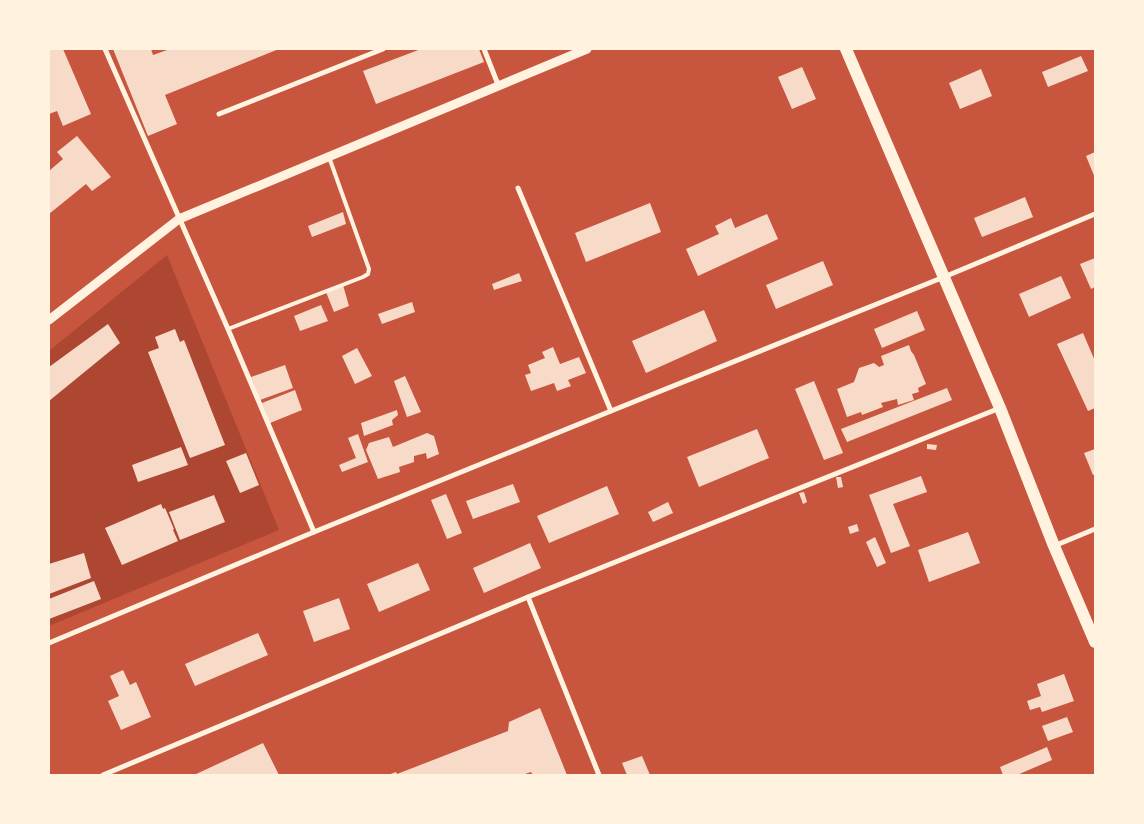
<svg xmlns="http://www.w3.org/2000/svg" width="1144" height="824" font-family="'Public Sans',sans-serif">
<style>
.green{fill:#ae4732}
.building{fill:#f7dbc8}
.lines{fill:none;stroke-linecap:round;stroke-linejoin:round}
.service{stroke:#fff3e0;stroke-width:4}
.minor{stroke:#fff3e0;stroke-width:5}
.tertiary{stroke:#fff3e0;stroke-width:9}
.primary{stroke:#fff3e0;stroke-width:12}
</style>
<rect width="100%" height="100%" fill="#c8553d"/>
<polygon class="green" points="167,255 279,530 49,626 49,351"/>
<g class="building">
<polygon points="49,49 63,49 91,114 63,126 57,111 49,114"/>
<polygon points="113,49 151,49 153,55 170,49 279,49 165,95 177,124 148,136"/>
<polygon points="421,49 479,49 484,62 376,104 363,71"/>
<polygon points="1081,56 1088,71 1048,87 1042,72"/>
<polygon points="802,67 816,99 792,109 778,77"/>
<polygon points="981,69 992,96 960,109 949,83"/>
<polygon points="77,136 111,177 92,191 86,184 49,214 49,171 63,159 57,152"/>
<polygon points="1095,152 1095,178 1086,156"/>
<polygon points="1025,197 1033,217 982,237 974,218"/>
<polygon points="650,203 661,232 586,262 575,233"/>
<polygon points="343,212 346,224 312,237 308,226"/>
<polygon points="767,214 778,239 698,276 686,249 719,234 715,226 731,218 735,228"/>
<polygon points="1095,258 1095,287 1091,289 1080,264"/>
<polygon points="823,261 833,285 776,309 766,285"/>
<polygon points="519,273 522,281 494,290 492,284"/>
<polygon points="1061,276 1071,298 1029,317 1019,294"/>
<polygon points="343,285 349,306 334,312 326,292"/>
<polygon points="412,302 415,312 382,324 378,314"/>
<polygon points="321,305 328,321 300,331 294,316"/>
<polygon points="704,310 717,341 646,373 632,341"/>
<polygon points="917,311 925,330 882,348 874,329"/>
<polygon points="108,324 120,343 49,401 49,367"/>
<polygon points="175,329 180,342 184,340 225,445 190,458 148,352 159,348 155,337"/>
<polygon points="1083,333 1095,361 1095,408 1088,411 1057,344"/>
<polygon points="909,345 911,351 914,355 926,384 918,388 919,392 912,394 914,400 898,405 897,399 881,403 883,407 862,415 861,412 847,417 837,389 854,382 859,368 874,363 879,367 884,365 881,356"/>
<polygon points="553,347 560,364 579,357 586,373 568,380 571,386 557,391 554,383 531,391 525,375 531,373 528,365 545,358 542,352"/>
<polygon points="357,348 372,376 355,384 342,356"/>
<polygon points="285,365 293,388 260,400 251,377"/>
<polygon points="405,376 421,412 407,417 394,381"/>
<polygon points="814,381 843,453 824,460 795,389"/>
<polygon points="947,388 952,400 847,442 841,429"/>
<polygon points="295,390 302,410 270,423 262,403"/>
<polygon points="397,410 398,415 392,420 393,425 364,436 361,423"/>
<polygon points="757,429 769,458 699,487 687,457"/>
<polygon points="427,433 434,436 439,454 427,459 426,453 414,456 414,462 399,467 400,472 378,479 366,450 369,443 389,437 393,447"/>
<polygon points="358,434 368,462 342,472 339,465 356,458 348,438"/>
<polygon points="927,444 937,445 936,450 927,449"/>
<polygon points="181,447 188,465 138,482 132,465"/>
<polygon points="1095,449 1095,474 1093,475 1084,453"/>
<polygon points="246,453 259,485 240,493 226,461"/>
<polygon points="921,476 927,492 893,504 910,546 891,553 869,495"/>
<polygon points="836,477 841,477 843,487 838,488"/>
<polygon points="513,484 520,502 473,519 466,501"/>
<polygon points="607,486 619,514 549,543 537,516"/>
<polygon points="804,492 807,502 803,504 799,493"/>
<polygon points="446,494 462,533 447,539 431,500"/>
<polygon points="214,495 225,522 180,540 169,512"/>
<polygon points="668,502 673,513 653,522 648,512"/>
<polygon points="161,504 163,509 165,508 174,529 173,530 178,541 122,565 105,528"/>
<polygon points="857,524 859,531 850,534 848,527"/>
<polygon points="968,532 980,563 929,582 918,550"/>
<polygon points="875,537 886,563 877,567 866,542"/>
<polygon points="530,543 541,568 484,593 473,568"/>
<polygon points="84,553 91,578 49,594 49,564"/>
<polygon points="418,563 430,590 379,612 367,584"/>
<polygon points="94,581 101,599 49,619 49,599"/>
<polygon points="339,598 350,629 314,642 303,611"/>
<polygon points="258,633 268,655 195,686 185,664"/>
<polygon points="123,670 130,685 136,682 151,717 121,730 108,701 119,696 110,676"/>
<polygon points="1064,674 1074,701 1042,712 1040,707 1030,710 1027,701 1041,696 1037,684"/>
<polygon points="540,708 567,775 533,775 531,772 522,775 388,775 396,772 397,774 508,731 509,722"/>
<polygon points="1067,717 1073,732 1048,741 1042,726"/>
<polygon points="263,743 279,775 194,775"/>
<polygon points="1047,747 1052,760 1017,775 1003,775 1000,767"/>
<polygon points="642,756 650,775 627,775 622,763"/>
</g>
<g class="lines">
<polyline class="service" points="228,329 363,277 368,274 369,269 329,157"/>
<g class="minor">
<polyline points="105,49 228,329 314,532"/>
<polyline points="484,49 499,87"/>
<polyline points="219,114 383,49"/>
<polyline points="518,188 611,411"/>
<polyline points="1054,546 1095,529"/>
<polyline points="528,597 599,775"/>
<polyline points="49,643 314,532 611,411 944,277 1095,214"/>
<polyline points="103,775 528,597 1000,408"/>
</g>
<polyline class="tertiary" points="49,320 179,219 587,49"/>
<polyline class="primary" points="846,49 1000,408 1054,546 1095,642"/>
</g>
<rect width="1144" height="824" fill="none" stroke="#fff3e0" stroke-width="100"/>
</svg>
